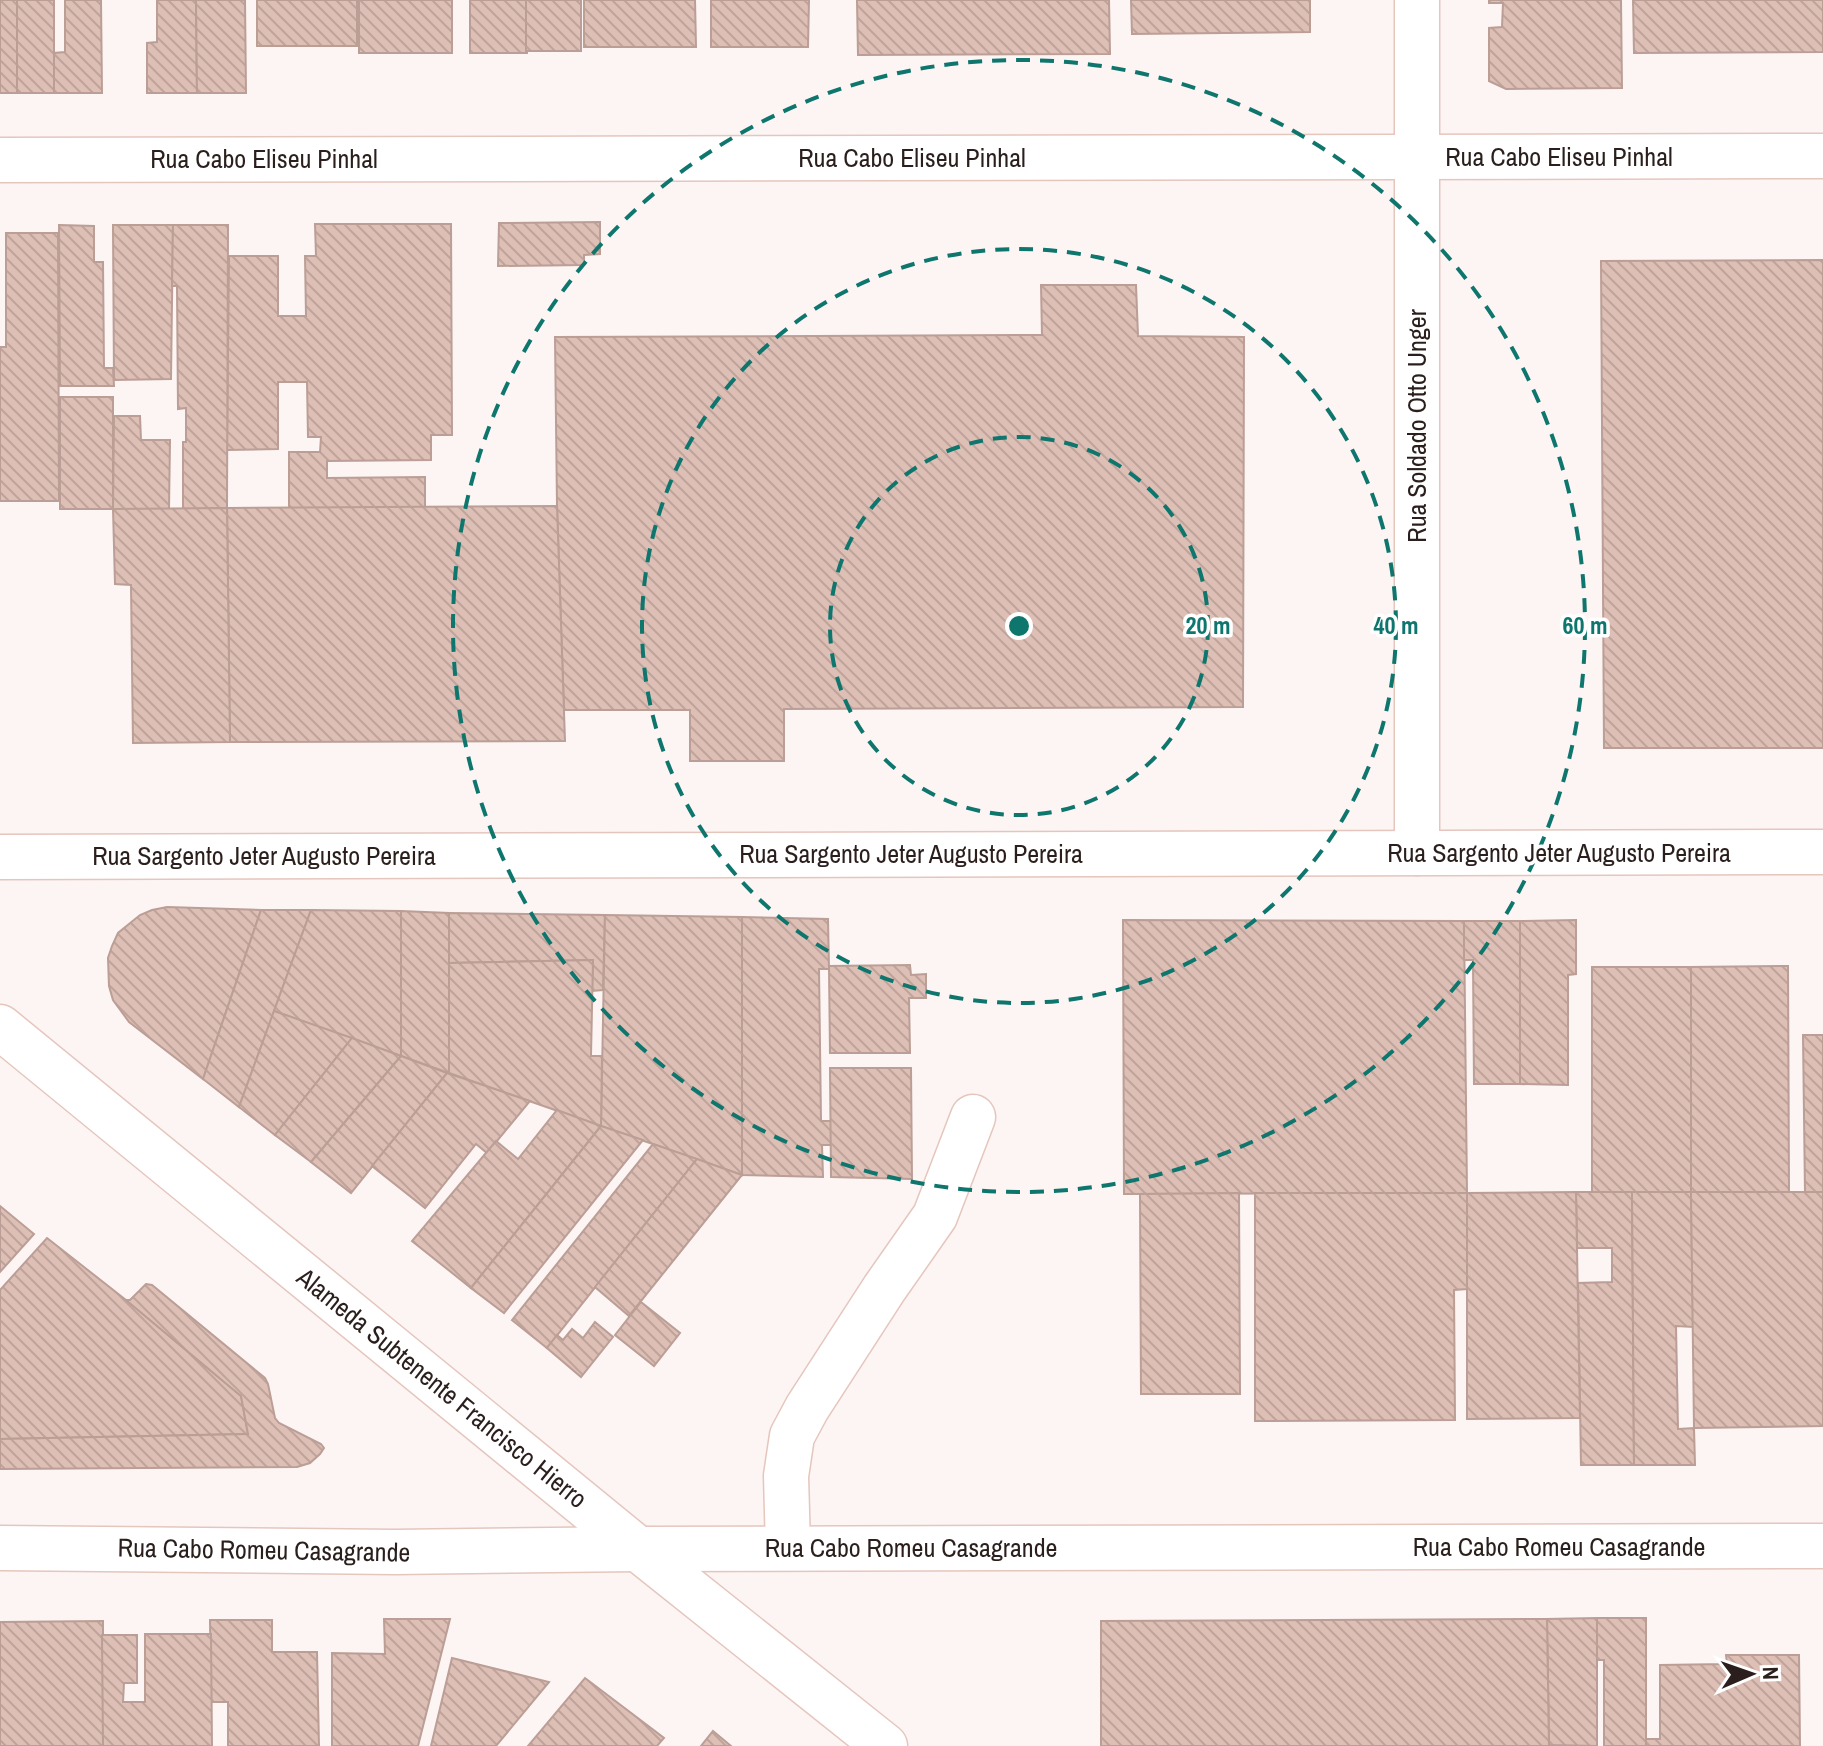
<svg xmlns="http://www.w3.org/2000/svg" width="1823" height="1746" font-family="'Archivo Narrow',sans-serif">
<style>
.building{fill:url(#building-back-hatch);stroke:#bb9e95;stroke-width:2}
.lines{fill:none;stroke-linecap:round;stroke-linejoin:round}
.minor-casing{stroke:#e5c6bd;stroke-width:47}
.minor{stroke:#fff;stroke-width:44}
.ring{fill:none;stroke:#0f766e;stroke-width:4;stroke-dasharray:14 10}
.labels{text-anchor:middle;stroke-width:7;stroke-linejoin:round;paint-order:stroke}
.street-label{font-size:26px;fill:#2a1f1c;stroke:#fff}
.centre{fill:#0f766e;stroke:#fff;stroke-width:4}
.ring-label{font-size:24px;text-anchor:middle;font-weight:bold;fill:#0f766e;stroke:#fff;stroke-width:7;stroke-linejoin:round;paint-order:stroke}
</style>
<defs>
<pattern id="building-back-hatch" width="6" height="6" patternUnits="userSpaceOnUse" patternTransform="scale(2)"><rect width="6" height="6" fill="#debfb6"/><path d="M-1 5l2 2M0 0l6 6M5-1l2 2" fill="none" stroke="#bfa49c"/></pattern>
</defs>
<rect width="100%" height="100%" fill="#fcf5f4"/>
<g class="building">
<rect x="0" y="0" width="17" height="93"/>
<rect x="17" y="0" width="37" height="93"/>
<polygon points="65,0 101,0 102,93 54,93 54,53 65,52"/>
<polygon points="157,0 196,0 197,93 147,93 147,43 157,42"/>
<polygon points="196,0 245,0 246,93 197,93"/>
<rect x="257" y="0" width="100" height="46"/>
<rect x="359" y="0" width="93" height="53"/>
<polygon points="470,0 526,0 527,53 470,53"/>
<rect x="526" y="0" width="55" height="51"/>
<polygon points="584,0 695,0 696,47 584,47"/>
<polygon points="711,0 809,0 808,47 711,47"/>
<polygon points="857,0 1109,0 1110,54 858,55"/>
<polygon points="1131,0 1310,0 1310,32 1132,34"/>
<polygon points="1489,0 1621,0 1622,88 1506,89 1489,81 1489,28 1502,27 1503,3 1489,3"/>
<polygon points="1633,0 1823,0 1823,52 1634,53"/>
<polygon points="600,222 600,254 584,255 584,265 498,266 499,223"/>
<polygon points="315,224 451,224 452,435 431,435 431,460 327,461 327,478 425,477 425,508 289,508 289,452 320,452 321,437 308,437 307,382 278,382 278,449 227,450 229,256 278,256 278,316 306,316 305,256 316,256"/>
<polygon points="59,225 94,226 94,262 103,262 104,368 113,368 114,386 60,386"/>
<polygon points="113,225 173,225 171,379 114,380"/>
<polygon points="173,225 228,225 227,508 183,509 183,442 186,442 186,408 178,409 177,286 172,286"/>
<polygon points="6,233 58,233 59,501 0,501 0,347 6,347"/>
<polygon points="1823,260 1823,748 1604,748 1601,261"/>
<polygon points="1041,285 1136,285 1138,336 1244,337 1243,707 784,709 784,761 690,761 690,710 564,710 557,506 555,337 1042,335"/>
<rect x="60" y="397" width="53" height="112"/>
<polygon points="114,416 140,416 141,440 170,440 169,509 113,509"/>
<polygon points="557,506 565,741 230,742 227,508"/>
<polygon points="227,508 230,742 133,743 131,585 115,584 113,509"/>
<polygon points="167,907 261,910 203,1079 129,1022 113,1000 109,986 108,958 112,946 118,933 140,915 152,910"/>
<polygon points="261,910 311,910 239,1107 203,1079"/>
<polygon points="311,910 401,911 401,1056 274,1011"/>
<polygon points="401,911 449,913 449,1073 401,1056"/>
<polygon points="449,913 605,915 603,990 592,991 593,960 449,963"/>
<polygon points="605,915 742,917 742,1175 601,1126"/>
<polygon points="742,917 828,919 829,969 819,969 821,1121 831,1121 831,1145 822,1145 823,1177 742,1175"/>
<polygon points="1123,920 1464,921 1467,1193 1124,1194"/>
<polygon points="1576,920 1576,974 1568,975 1568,1085 1520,1084 1520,921"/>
<polygon points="1464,921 1520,921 1520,1084 1474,1084 1473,960 1464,960"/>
<polygon points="593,960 591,1056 602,1056 601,1126 449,1073 449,963"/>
<polygon points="910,965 911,975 926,974 926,998 909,998 910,1053 830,1053 829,966"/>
<polygon points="1788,966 1789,1192 1691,1192 1691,967"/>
<polygon points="1592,967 1691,967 1691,1192 1592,1193"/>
<polygon points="274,1011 352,1038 275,1135 239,1107"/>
<polygon points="1803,1035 1823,1035 1823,1192 1805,1192"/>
<polygon points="352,1038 401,1056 311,1162 275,1135"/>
<polygon points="401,1056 447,1073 351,1193 311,1162"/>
<polygon points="830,1068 911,1068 912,1179 831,1177"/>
<polygon points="447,1073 530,1101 487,1153 476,1144 425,1208 372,1166"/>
<polygon points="557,1110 601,1126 471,1288 412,1241 496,1141 518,1159"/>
<polygon points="601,1126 643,1140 504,1313 471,1288"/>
<polygon points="653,1144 697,1159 547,1348 512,1320"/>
<polygon points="697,1159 742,1175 629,1316 595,1287"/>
<polygon points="1576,1192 1632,1192 1634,1465 1581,1465 1578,1283 1612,1282 1612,1248 1577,1248"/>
<polygon points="1576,1192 1580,1418 1467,1419 1467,1193"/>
<polygon points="1632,1192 1691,1192 1693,1327 1676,1326 1678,1429 1694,1428 1695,1465 1634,1465"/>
<polygon points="1691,1192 1823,1192 1823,1426 1694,1428"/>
<polygon points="1239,1193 1240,1394 1141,1394 1140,1194"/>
<polygon points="1255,1193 1467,1193 1467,1289 1454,1290 1455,1420 1255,1421"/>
<polygon points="0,1206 34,1234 0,1272"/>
<polygon points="47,1238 126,1300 241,1396 248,1434 0,1439 0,1290"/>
<polygon points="146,1284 152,1285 265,1378 268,1384 275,1418 279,1423 321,1444 324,1448 320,1454 310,1463 297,1467 0,1469 0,1439 248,1434 241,1396 126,1300 130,1300"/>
<polygon points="641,1302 680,1333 654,1366 615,1335"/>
<polygon points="595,1322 613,1337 581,1377 547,1348 557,1335 563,1340 572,1329 583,1338"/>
<polygon points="1597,1618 1597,1746 1549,1745 1547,1619"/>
<polygon points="1597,1618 1646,1618 1646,1746 1604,1746 1604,1660 1597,1660"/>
<polygon points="384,1619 450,1619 418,1746 332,1746 332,1653 385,1654"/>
<polygon points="1547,1619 1549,1746 1101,1746 1101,1621"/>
<polygon points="210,1620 272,1620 272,1652 317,1652 319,1746 228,1746 228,1702 211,1702"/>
<polygon points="103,1621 103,1746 0,1746 0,1622"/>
<polygon points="145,1634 211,1634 212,1746 103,1746 102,1635 137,1635 137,1683 124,1683 123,1702 145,1702"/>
<polygon points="1726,1655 1799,1655 1800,1746 1646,1746 1646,1739 1660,1739 1660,1665 1727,1664"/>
<polygon points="452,1658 549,1682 496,1746 431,1746"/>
<polygon points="585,1678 664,1738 657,1746 528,1746"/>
<polygon points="713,1731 731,1746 701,1746"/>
</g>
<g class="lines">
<defs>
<g id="minor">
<polyline points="1417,0 1417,853"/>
<polyline points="0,160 1823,156"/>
<polyline points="0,857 1823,852"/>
<polyline points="0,1027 638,1549 885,1746"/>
<polyline points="0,1548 395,1552 638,1549 1823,1546"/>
<polyline points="788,1548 786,1476 792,1436 807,1408 884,1289 935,1216 973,1117"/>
</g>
</defs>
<use href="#minor" class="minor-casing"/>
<use href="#minor" class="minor"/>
</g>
<g class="ring">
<circle cx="1019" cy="626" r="189"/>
<circle cx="1019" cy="626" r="377"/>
<circle cx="1019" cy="626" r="566"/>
</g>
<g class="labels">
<g class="street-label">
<text x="1559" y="166">Rua Cabo Eliseu Pinhal</text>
<text x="912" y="167">Rua Cabo Eliseu Pinhal</text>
<text x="264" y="168">Rua Cabo Eliseu Pinhal</text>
<text transform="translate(1417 426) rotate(-90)" y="9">Rua Soldado Otto Unger</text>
<text x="1559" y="862">Rua Sargento Jeter Augusto Pereira</text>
<text x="911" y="863">Rua Sargento Jeter Augusto Pereira</text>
<text x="264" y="865">Rua Sargento Jeter Augusto Pereira</text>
<text transform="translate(442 1388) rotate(39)" y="9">Alameda Subtenente Francisco Hierro</text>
<text x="1559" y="1556">Rua Cabo Romeu Casagrande</text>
<text x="911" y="1557">Rua Cabo Romeu Casagrande</text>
<text transform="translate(264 1550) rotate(1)" y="9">Rua Cabo Romeu Casagrande</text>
</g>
</g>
<circle cx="1019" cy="626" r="12" class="centre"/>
<g class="ring-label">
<text x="1208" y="634">20 m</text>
<text x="1396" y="634">40 m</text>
<text x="1585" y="634">60 m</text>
</g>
<g transform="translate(1751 1674) rotate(88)" stroke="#ffffff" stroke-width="6" paint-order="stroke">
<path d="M0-6L14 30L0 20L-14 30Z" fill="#2a1f1c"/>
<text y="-12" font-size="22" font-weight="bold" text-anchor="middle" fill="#2a1f1c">N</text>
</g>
</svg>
